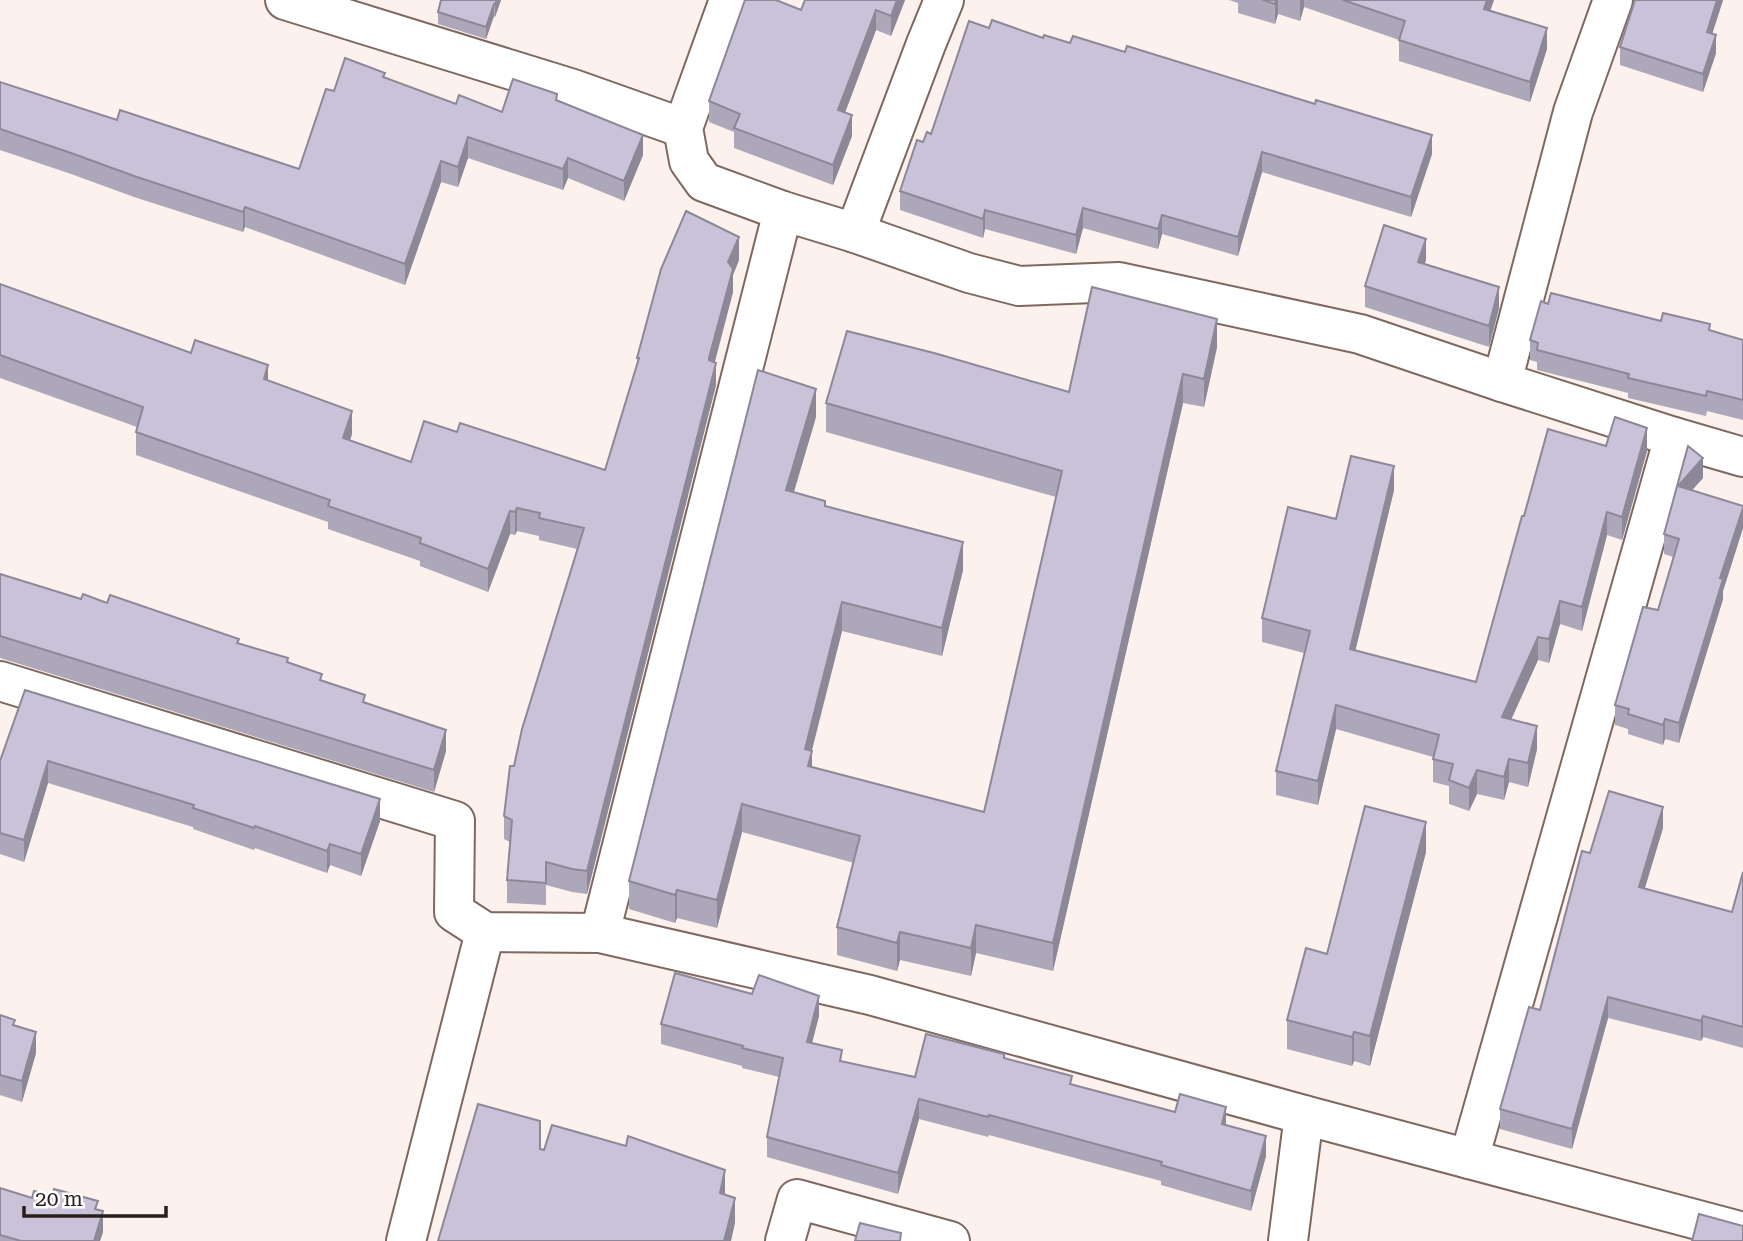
<svg xmlns="http://www.w3.org/2000/svg" width="1743" height="1241" font-family="'Roboto Serif',serif">
<style>
.lines{fill:none;stroke-linecap:round;stroke-linejoin:round}
.street-casing{stroke:#7e685f;stroke-width:42}
.street{stroke:#fff;stroke-width:38}
.wall{fill:#ada7ba}
.shaded-wall{fill:#8d8897}
.building{fill:#c9c2d8;stroke:#8d8897;stroke-width:2}
</style>
<rect width="100%" height="100%" fill="#fcf1ed"/>
<g class="lines">
<defs>
<g id="street">
<polyline points="285,0 573,89 683,128"/>
<polyline points="729,0 683,128 689,161 704,182 783,211 855,233 969,273 1019,286 1119,282 1360,334 1502,382 1674,437 1743,457"/>
<polyline points="855,233 926,44 944,0"/>
<polyline points="1502,382 1573,112 1613,0"/>
<polyline points="0,681 455,821 454,912 485,932 600,933 870,995 1304,1115 1743,1232"/>
<polyline points="600,933 783,211"/>
<polyline points="1469,1159 1674,437"/>
<polyline points="406,1241 485,932"/>
<polyline points="785,1241 797,1199 950,1241"/>
<polyline points="1288,1241 1304,1115"/>
</g>
</defs>
<use href="#street" class="street-casing"/>
<use href="#street" class="street"/>
</g>
<g class="wall">
<polygon points="501,0 495,17 494,16 486,39 438,24 438,12"/>
<polygon points="805,0 905,0 891,36 876,30 845,113 852,136 833,185 734,148 734,132 709,122 709,101 801,10"/>
<polygon points="1229,0 1494,0 1490,10 1547,49 1530,102 1399,61 1399,40 1304,7 1300,21 1278,14 1275,24 1238,13 1238,3"/>
<polygon points="1635,0 1723,0 1712,34 1716,53 1703,92 1620,65 1620,47"/>
<polygon points="989,28 1043,38 1432,154 1411,217 1262,172 1238,256 1162,234 1158,249 1083,228 1076,254 985,229 983,238 900,210 900,191 923,142 931,134"/>
<polygon points="385,77 456,104 502,112 557,100 643,155 624,201 568,178 563,190 468,158 458,187 441,182 405,285 245,227 243,232 134,197 71,174 0,150 0,82 117,120 299,169 334,91"/>
<polygon points="739,260 733,275 733,292 715,362 716,385 587,894 572,892 546,885 546,905 507,903 507,880 510,842 504,839 504,816 514,766 577,549 539,540 539,536 517,531 515,535 510,534 488,592 420,566 420,561 328,529 328,522 136,455 136,432 137,427 0,378 0,284 268,381 352,434 350,440 411,462 457,432 605,470 637,363 637,358"/>
<polygon points="1426,260 1424,264 1499,308 1489,347 1365,307 1365,286"/>
<polygon points="1548,304 1661,321 1710,331 1743,340 1743,420 1707,411 1706,416 1628,398 1628,393 1537,370 1537,362 1530,360 1530,340"/>
<polygon points="1217,347 1204,407 1183,403 1053,971 976,953 971,976 900,960 897,971 837,955 837,927 854,863 742,832 717,928 677,918 675,923 629,909 629,881 816,417 794,492 963,570 942,656 842,631 811,751 812,767 984,812 1056,497 826,432 826,403 1069,392"/>
<polygon points="1606,446 1647,451 1622,540 1607,535 1582,631 1560,624 1549,663 1538,660 1511,719 1537,749 1528,787 1509,782 1504,800 1477,794 1469,811 1449,804 1449,786 1433,782 1433,757 1336,729 1318,805 1276,795 1276,771 1304,653 1262,642 1262,618 1336,519 1394,490 1355,651 1476,682 1524,516"/>
<polygon points="1688,446 1703,478 1692,490 1743,506 1743,528 1723,591 1723,599 1679,743 1665,739 1663,745 1628,734 1628,729 1615,725 1615,705 1658,610 1673,557 1664,554 1664,534"/>
<polygon points="0,574 81,599 107,603 239,644 288,663 365,702 446,751 434,792 0,658"/>
<polygon points="25,690 380,821 361,876 330,865 327,873 255,848 254,850 193,829 193,827 48,783 24,862 0,854 0,761"/>
<polygon points="1663,828 1644,889 1732,912 1743,872 1743,1048 1703,1037 1701,1041 1608,1018 1572,1149 1500,1129 1500,1109 1540,1010 1590,853"/>
<polygon points="1426,852 1370,1066 1354,1061 1352,1066 1287,1049 1287,1020 1327,954"/>
<polygon points="0,1015 15,1026 36,1053 22,1102 0,1095"/>
<polygon points="819,1016 812,1043 842,1061 915,1077 1004,1058 1072,1084 1226,1125 1266,1156 1251,1211 1161,1185 1161,1181 989,1135 988,1137 919,1119 898,1194 767,1157 767,1137 779,1077 742,1068 742,1066 661,1044 661,1024"/>
<polygon points="0,1188 32,1198 98,1210 103,1232 100,1241 0,1241"/>
</g>
<g class="shaded-wall">
<polygon points="497,0 501,0 495,17 495,4"/>
<polygon points="897,0 905,0 891,36 891,16"/>
<polygon points="1276,0 1278,0 1278,14 1275,24 1275,4"/>
<polygon points="1300,0 1304,0 1304,7 1300,21"/>
<polygon points="1487,0 1494,0 1484,29 1484,9"/>
<polygon points="1717,0 1723,0 1707,50 1707,32"/>
<polygon points="494,4 494,16 486,39 486,27"/>
<polygon points="876,10 876,30 838,131 838,110"/>
<polygon points="1547,28 1547,49 1530,102 1530,82"/>
<polygon points="1716,35 1716,53 1703,92 1703,74"/>
<polygon points="852,115 852,136 833,185 833,165"/>
<polygon points="643,135 643,155 624,201 624,181"/>
<polygon points="1432,135 1432,154 1411,217 1411,197"/>
<polygon points="468,137 468,158 458,187 458,167"/>
<polygon points="1262,152 1262,172 1238,256 1238,237"/>
<polygon points="568,158 568,178 563,190 563,169"/>
<polygon points="441,161 441,182 405,285 405,264"/>
<polygon points="245,207 245,227 243,232 243,212"/>
<polygon points="1083,208 1083,228 1076,254 1076,235"/>
<polygon points="985,210 985,229 983,238 983,219"/>
<polygon points="1162,215 1162,234 1158,249 1158,229"/>
<polygon points="739,237 739,260 733,275 733,292 709,383 709,358 728,262"/>
<polygon points="1426,239 1426,260 1418,282 1418,262"/>
<polygon points="1499,287 1499,308 1489,347 1489,326"/>
<polygon points="1217,319 1217,347 1204,407 1204,379"/>
<polygon points="716,363 716,385 587,894 587,871"/>
<polygon points="268,365 268,388 264,379"/>
<polygon points="1183,374 1183,403 1053,971 1053,943"/>
<polygon points="816,389 816,417 786,518 786,490"/>
<polygon points="352,411 352,434 343,461 343,438"/>
<polygon points="1647,428 1647,451 1622,540 1622,517"/>
<polygon points="1703,458 1703,478 1678,506 1678,486"/>
<polygon points="1394,466 1394,490 1350,673 1350,649"/>
<polygon points="517,508 517,531 515,535 515,512"/>
<polygon points="1743,508 1743,528 1723,591 1723,599 1679,743 1679,723 1720,578"/>
<polygon points="510,511 510,534 488,592 488,569"/>
<polygon points="1607,512 1607,535 1582,631 1582,607"/>
<polygon points="963,542 963,570 942,656 942,628"/>
<polygon points="1560,601 1560,624 1549,663 1549,639"/>
<polygon points="842,602 842,631 805,778 805,749"/>
<polygon points="1538,637 1538,660 1502,740 1502,717"/>
<polygon points="1336,705 1336,729 1318,805 1318,781"/>
<polygon points="1665,719 1665,739 1663,745 1663,725"/>
<polygon points="1537,726 1537,749 1528,787 1528,763"/>
<polygon points="446,730 446,751 434,792 434,770"/>
<polygon points="812,751 812,780 808,766"/>
<polygon points="1509,759 1509,782 1504,800 1504,777"/>
<polygon points="48,761 48,783 24,862 24,840"/>
<polygon points="1477,770 1477,794 1469,811 1469,788"/>
<polygon points="380,799 380,821 361,876 361,854"/>
<polygon points="742,804 742,832 717,928 717,900"/>
<polygon points="1663,807 1663,828 1639,908 1639,887"/>
<polygon points="1426,822 1426,852 1370,1066 1370,1036"/>
<polygon points="330,844 330,865 327,873 327,851"/>
<polygon points="677,890 677,918 675,923 675,895"/>
<polygon points="976,925 976,953 971,976 971,948"/>
<polygon points="900,932 900,960 897,971 897,943"/>
<polygon points="819,996 819,1016 807,1062 807,1042"/>
<polygon points="1608,997 1608,1018 1572,1149 1572,1129"/>
<polygon points="1703,1016 1703,1037 1701,1041 1701,1021"/>
<polygon points="36,1032 36,1053 22,1102 22,1081"/>
<polygon points="1354,1032 1354,1061 1352,1066 1352,1037"/>
<polygon points="919,1099 919,1119 898,1194 898,1173"/>
<polygon points="1226,1107 1226,1127 1222,1124"/>
<polygon points="1266,1136 1266,1156 1251,1211 1251,1191"/>
<polygon points="725,1170 725,1195 720,1193"/>
<polygon points="735,1198 735,1223 731,1241 724,1241"/>
<polygon points="103,1211 103,1232 100,1241 94,1241"/>
</g>
<g class="building">
<polygon points="441,0 497,0 495,4 494,4 486,27 438,12"/>
<polygon points="745,0 776,0 801,10 805,0 897,0 891,16 876,10 838,110 852,115 833,165 734,128 740,114 709,101"/>
<polygon points="1263,0 1276,0 1275,4"/>
<polygon points="1343,0 1487,0 1484,9 1547,28 1530,82 1399,40 1405,21"/>
<polygon points="1635,0 1717,0 1707,32 1716,35 1703,74 1620,47"/>
<polygon points="992,20 1043,38 1044,35 1070,43 1073,36 1125,52 1127,46 1315,104 1316,100 1432,135 1411,197 1262,152 1238,237 1162,215 1158,229 1083,208 1076,235 985,210 983,219 900,191 917,140 923,142 927,132 931,134 969,21 989,28"/>
<polygon points="345,58 385,73 383,77 456,104 459,95 502,112 513,79 557,94 556,100 643,135 624,181 568,158 563,169 468,137 458,167 441,161 405,264 245,207 243,212 134,176 71,153 0,129 0,82 117,120 120,110 299,169 326,89 334,91"/>
<polygon points="686,211 739,237 728,262 733,269 709,358 709,360 716,363 587,871 572,869 546,862 546,883 507,880 512,820 504,816 510,766 514,766 522,729 584,528 539,518 540,513 517,508 515,512 510,511 488,569 420,543 421,538 328,506 330,500 136,432 143,407 0,355 0,284 191,353 195,340 268,365 264,379 352,411 343,438 411,462 424,421 457,432 460,423 605,470 639,358 637,358 661,269"/>
<polygon points="1384,225 1426,239 1418,262 1499,287 1489,326 1365,286"/>
<polygon points="1092,287 1217,319 1204,379 1183,374 1053,943 976,925 971,948 900,932 897,943 837,927 860,836 742,804 717,900 677,890 675,895 629,881 758,370 816,389 786,490 825,501 825,506 963,542 942,628 842,602 805,749 812,751 808,766 984,812 1062,471 826,403 847,331 934,353 1069,392"/>
<polygon points="1551,293 1661,321 1663,313 1710,324 1709,330 1743,340 1743,400 1707,391 1706,396 1628,378 1629,374 1537,350 1538,343 1530,340 1541,301 1548,304"/>
<polygon points="1615,417 1647,428 1622,517 1607,512 1582,607 1560,601 1549,639 1538,637 1502,717 1537,726 1528,763 1509,759 1504,777 1477,770 1469,788 1449,780 1453,764 1433,759 1439,735 1336,705 1318,781 1276,771 1310,631 1262,618 1288,507 1336,519 1351,456 1394,466 1350,649 1476,682 1522,516 1524,516 1548,429 1606,446"/>
<polygon points="1688,446 1703,458 1678,486 1743,506 1743,508 1720,578 1723,579 1679,723 1665,719 1663,725 1628,714 1629,709 1615,705 1643,607 1658,610 1679,539 1664,534"/>
<polygon points="0,574 81,599 83,594 107,603 110,595 239,639 237,643 288,658 287,662 322,674 320,680 365,695 363,702 446,730 434,770 0,636"/>
<polygon points="25,690 380,799 361,854 330,844 327,851 255,826 254,828 193,808 194,805 48,761 24,840 0,833 0,761"/>
<polygon points="1609,791 1663,807 1639,887 1732,912 1743,872 1743,1027 1703,1016 1701,1021 1608,997 1572,1129 1500,1109 1529,1007 1540,1010 1582,851 1590,853"/>
<polygon points="1365,806 1426,822 1370,1036 1354,1032 1352,1037 1287,1020 1306,948 1327,954"/>
<polygon points="675,973 752,994 759,975 819,996 807,1042 842,1050 840,1061 915,1077 926,1034 1000,1053 1004,1054 1004,1058 1072,1076 1070,1084 1175,1112 1180,1094 1226,1107 1222,1124 1266,1136 1251,1191 1161,1165 1162,1162 989,1115 988,1117 919,1099 898,1173 767,1137 783,1058 742,1048 743,1046 661,1024"/>
<polygon points="0,1015 15,1020 13,1025 36,1032 22,1081 0,1075"/>
<polygon points="478,1104 540,1121 540,1149 544,1150 552,1125 626,1146 628,1136 725,1170 720,1193 735,1198 724,1241 438,1241"/>
<polygon points="0,1188 32,1198 34,1191 52,1196 54,1189 98,1201 95,1209 103,1211 94,1241 21,1241 0,1235"/>
<polygon points="1699,1214 1743,1226 1743,1241 1692,1241"/>
<polygon points="860,1223 901,1233 900,1241 855,1241"/>
</g>
<path d="M24 1206v10h142v-10" fill="none" stroke="#29201c" stroke-width="3.5"/>
<text x="35" y="1206" font-size="21" fill="#29201c" stroke="#ffffff" stroke-width="5" paint-order="stroke">20 m</text>
</svg>
